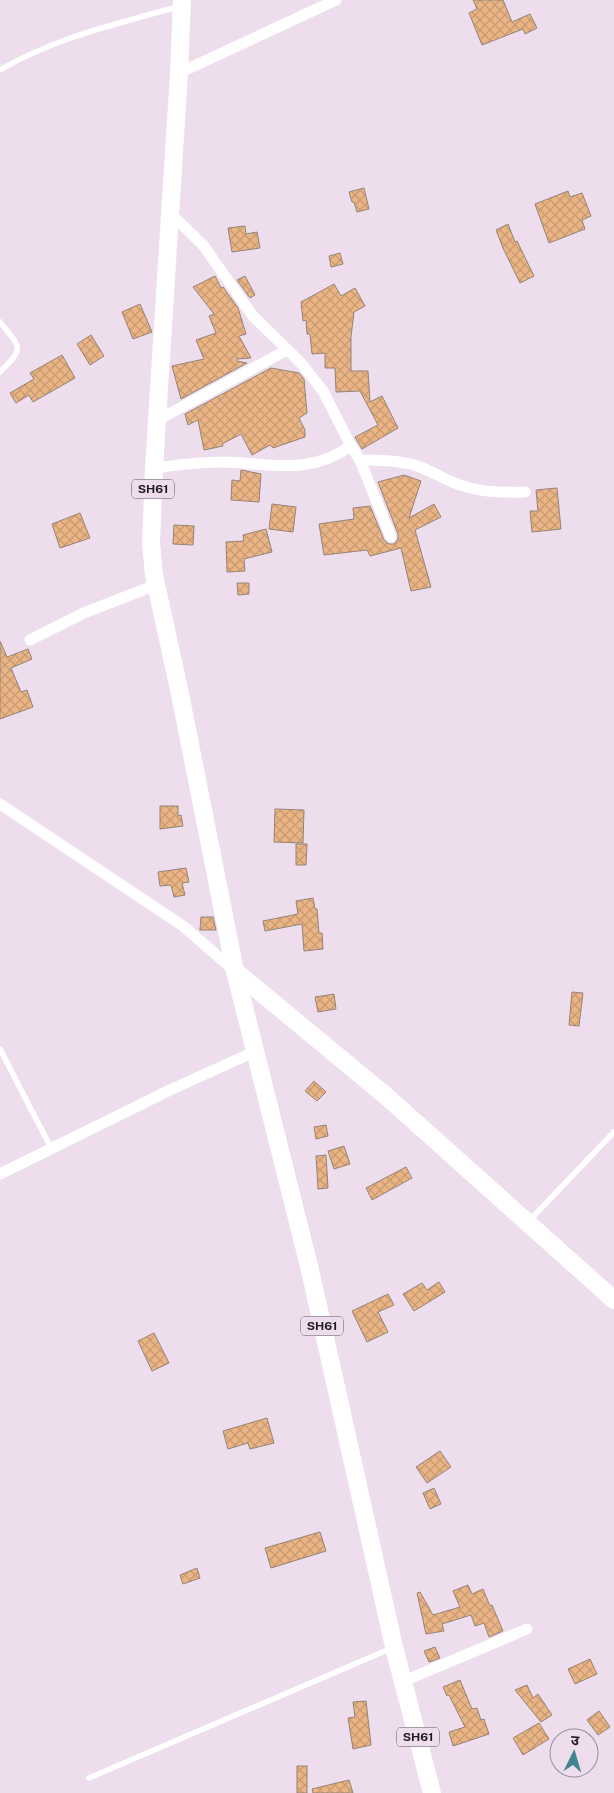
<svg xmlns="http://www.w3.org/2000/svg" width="614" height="1793" font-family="'Public Sans','Noto Sans Devanagari',sans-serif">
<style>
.building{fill:url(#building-cross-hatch);stroke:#948477}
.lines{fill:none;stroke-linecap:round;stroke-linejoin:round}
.service{stroke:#fff;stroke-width:5.5}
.minor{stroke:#fff;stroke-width:11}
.primary{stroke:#fff;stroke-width:18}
.labels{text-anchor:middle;stroke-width:4.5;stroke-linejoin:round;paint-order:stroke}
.shield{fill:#eddded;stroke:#5d545d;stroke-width:1}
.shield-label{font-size:12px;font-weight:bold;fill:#1f1a1f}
</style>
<defs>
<pattern id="building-cross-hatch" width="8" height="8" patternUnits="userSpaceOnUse" patternTransform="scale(1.25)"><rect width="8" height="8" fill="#eab485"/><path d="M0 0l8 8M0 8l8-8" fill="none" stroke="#c89a72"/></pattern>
</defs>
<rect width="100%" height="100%" fill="#eddded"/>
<g class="building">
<polygon points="473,0 503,0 512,22 530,14 537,28 525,34 523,29 482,45 469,13 477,9"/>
<polygon points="364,188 369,209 357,212 354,202 352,202 349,192"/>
<polygon points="568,191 570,197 582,193 591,216 582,220 585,229 549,243 535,204"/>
<polygon points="508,224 515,242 517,241 534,276 520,283 503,248 496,230"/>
<polygon points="245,226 246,234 257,232 260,248 232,252 228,228"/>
<polygon points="340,253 343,264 331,267 329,256"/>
<polygon points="215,276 221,288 223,287 238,308 246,334 239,336 251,358 237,359 237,361 247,363 181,399 172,366 204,359 196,340 216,333 209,316 214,314 193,287"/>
<polygon points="245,276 255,295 250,298 237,280"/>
<polygon points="334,284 341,296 355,288 365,306 354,312 351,337 351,371 368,371 370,402 382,396 398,428 362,449 355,437 378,425 360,391 336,392 335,368 325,368 325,353 312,354 310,334 307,334 306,320 303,321 301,302"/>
<polygon points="140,304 152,332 133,339 122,312"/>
<polygon points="91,335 104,356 90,365 77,344"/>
<polygon points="62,355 75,378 33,402 29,395 16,403 10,393 34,379 30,373"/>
<polygon points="271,368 299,373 304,379 307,413 299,418 305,430 305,437 273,448 270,445 252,455 241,434 222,444 223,446 204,450 198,420 188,425 185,414"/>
<polygon points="241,470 261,474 259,502 231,500 232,480 240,481"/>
<polygon points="404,475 421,481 409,518 434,504 441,517 415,530 431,587 411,591 401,548 370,556 367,550 324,555 319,524 354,519 353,508 370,506 384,540 389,544 394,544 398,539 398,534 378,482"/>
<polygon points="557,488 561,529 532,532 530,511 538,511 536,490"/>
<polygon points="272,504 296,507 293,532 269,529"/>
<polygon points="80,513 90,538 60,548 52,524"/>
<polygon points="174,525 194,526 193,545 173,544"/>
<polygon points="266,529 272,552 244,559 245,571 227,572 226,542 244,541 243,535"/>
<polygon points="237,583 249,583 249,594 238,595"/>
<polygon points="0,641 7,657 28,649 32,659 11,668 21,692 27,690 33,707 0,719"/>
<polygon points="160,806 178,806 178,816 181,815 183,826 160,829"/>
<polygon points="275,809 304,810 303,843 274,842"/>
<polygon points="296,844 307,844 306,865 296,865"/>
<polygon points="186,868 189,882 182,883 185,895 174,897 171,885 160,886 158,872"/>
<polygon points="313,898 315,909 317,909 319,933 322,933 323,949 304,951 302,924 265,931 263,921 298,914 296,901"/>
<polygon points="201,917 213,917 216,930 200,930"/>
<polygon points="572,992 583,993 579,1026 569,1025"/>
<polygon points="334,994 336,1009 318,1012 315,997"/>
<polygon points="314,1081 326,1092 317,1101 305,1091"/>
<polygon points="326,1125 328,1136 316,1139 314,1127"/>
<polygon points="344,1146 350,1164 334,1169 328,1151"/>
<polygon points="326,1155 328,1188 318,1189 316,1156"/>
<polygon points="406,1167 412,1178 372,1200 366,1188"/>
<polygon points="439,1282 445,1292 414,1311 403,1294 422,1283 427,1290"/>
<polygon points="388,1294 394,1305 378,1312 388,1332 367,1342 352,1311"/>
<polygon points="154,1333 169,1363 152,1371 138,1341"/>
<polygon points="267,1418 274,1443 250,1449 248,1443 228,1449 223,1431"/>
<polygon points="440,1451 451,1467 427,1483 416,1467"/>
<polygon points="434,1488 441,1504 430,1509 423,1493"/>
<polygon points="320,1532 326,1551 271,1568 265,1548"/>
<polygon points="197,1568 200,1578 183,1584 180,1575"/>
<polygon points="468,1585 472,1594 483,1589 490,1606 492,1605 503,1631 489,1637 484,1623 475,1626 471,1615 442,1624 444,1631 426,1634 417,1593 420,1592 433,1615 460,1607 453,1591"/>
<polygon points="435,1647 440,1658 429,1662 424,1651"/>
<polygon points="590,1659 597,1674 575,1684 568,1669"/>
<polygon points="460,1680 472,1709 477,1708 481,1720 484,1719 489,1734 453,1746 449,1732 465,1727 449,1695 447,1696 443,1687"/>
<polygon points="527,1685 533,1698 538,1694 552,1715 541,1722 515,1690"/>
<polygon points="366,1701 371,1745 353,1749 348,1718 355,1717 353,1702"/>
<polygon points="599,1711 610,1727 598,1735 587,1720"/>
<polygon points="539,1723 549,1739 523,1755 513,1738"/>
<rect x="297" y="1766" width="10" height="27"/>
<polygon points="349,1780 353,1793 313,1793 312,1789"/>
</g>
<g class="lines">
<g class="service">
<path d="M0,70C56,37 118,24 180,6"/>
<path d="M0,322C20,348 26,347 0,372"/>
<polyline points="0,1049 51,1148"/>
<polyline points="529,1221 614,1132"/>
<polyline points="89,1778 392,1648"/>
</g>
<g class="minor">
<polyline points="179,73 336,0"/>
<polyline points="170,213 203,245 253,316 300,362 323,391 351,446 360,460 391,537"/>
<polyline points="158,420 287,350"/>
<path d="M360,460C376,460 393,460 410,464C425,467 438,476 452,482C476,492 499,493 525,492"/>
<path d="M154,468C177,465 200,462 223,462C271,463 308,476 351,446"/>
<polyline points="30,640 86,612 156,585"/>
<polyline points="0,804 183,926 235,971"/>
<polyline points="0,1174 170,1090 256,1051"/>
<polyline points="404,1681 527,1629"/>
</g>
<g class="primary">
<polyline points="182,0 179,73 154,468 151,543 154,575 179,689 235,971 310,1270 394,1647 432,1793"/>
<polyline points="235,971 386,1096 614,1300"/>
</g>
</g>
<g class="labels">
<g class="shield">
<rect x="132" y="479.5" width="42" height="19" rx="4"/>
<rect x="301" y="1316.5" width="42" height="19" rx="4"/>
<rect x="397" y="1727.5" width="42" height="19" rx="4"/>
</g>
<g class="shield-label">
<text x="153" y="493">SH61</text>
<text x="322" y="1330">SH61</text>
<text x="418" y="1741">SH61</text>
</g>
</g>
<g transform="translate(574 1753) rotate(5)"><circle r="24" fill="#eddded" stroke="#9b8f9b"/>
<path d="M0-4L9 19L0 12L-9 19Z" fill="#408691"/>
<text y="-8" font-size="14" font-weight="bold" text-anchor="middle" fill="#1f1a1f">उ</text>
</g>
</svg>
